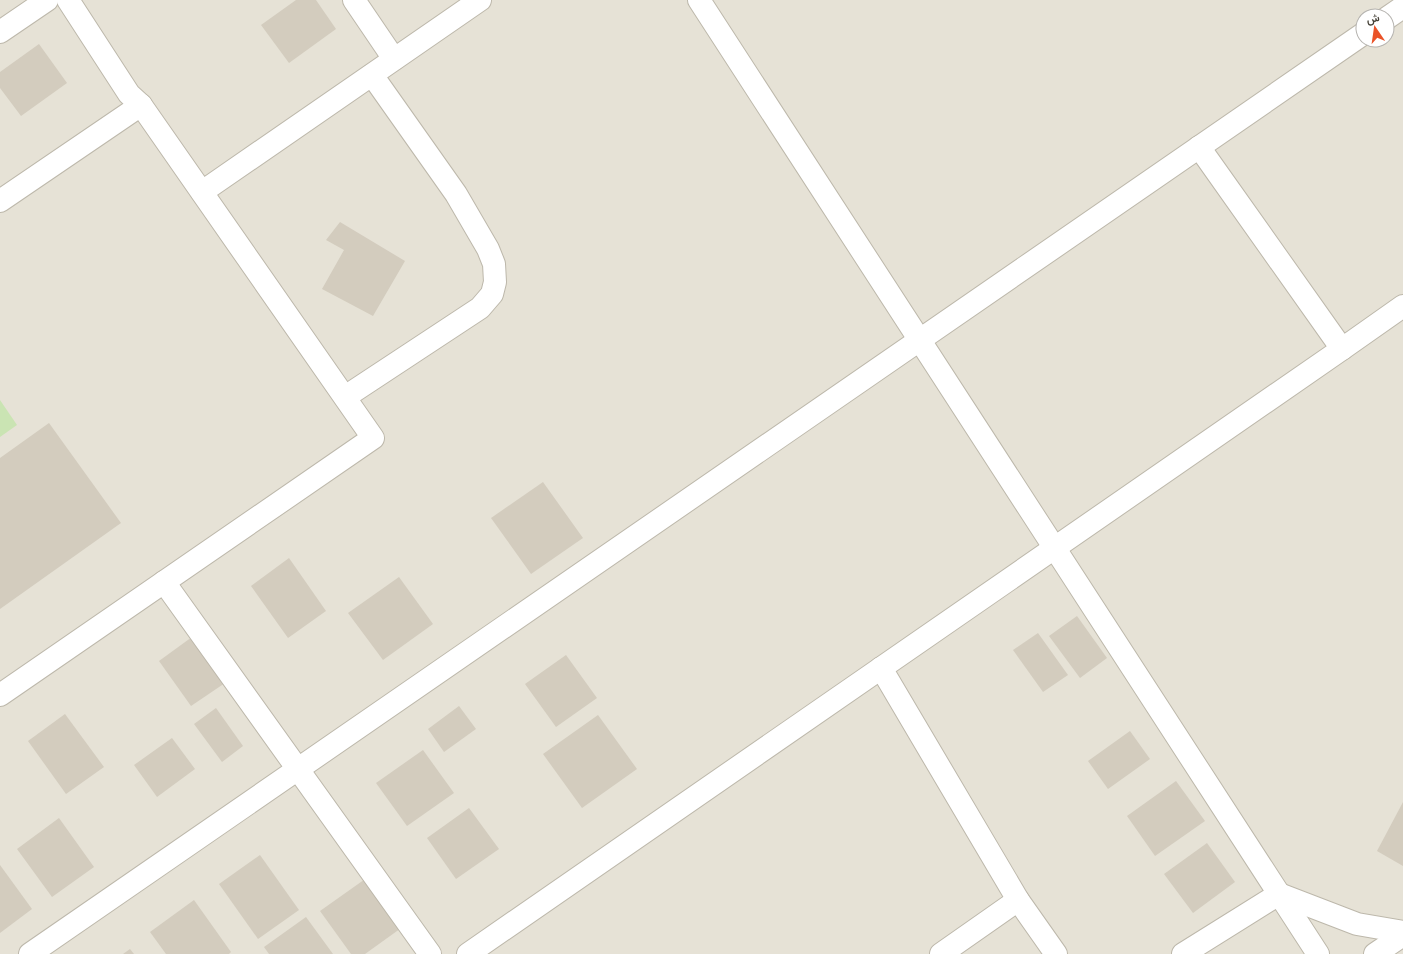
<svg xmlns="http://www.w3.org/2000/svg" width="1403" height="954" font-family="Karla,Vazirmatn,sans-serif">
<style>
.residential{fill:#e6e2d6;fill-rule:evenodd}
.green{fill:#cae4b3}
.building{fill:#d3ccbe}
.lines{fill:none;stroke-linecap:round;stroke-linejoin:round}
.street-casing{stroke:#bdb8ab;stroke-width:24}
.street{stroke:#fff;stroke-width:22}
</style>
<rect width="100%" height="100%" fill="#f2f0e8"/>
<path class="residential" d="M0,0H1403V954H0ZM1363,16H1387V40H1363Z"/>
<polygon class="green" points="0,400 17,425 0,437"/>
<g class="building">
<polygon points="296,0 316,0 336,29 289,63 261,25"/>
<polygon points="39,44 67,83 21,116 0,88 0,72"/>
<polygon points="340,222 405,261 373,316 322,289 344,250 326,240"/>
<polygon points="49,423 121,523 0,609 0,458"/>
<polygon points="543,482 583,538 531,574 491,518"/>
<polygon points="289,558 326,611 288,638 251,586"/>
<polygon points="399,577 433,624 383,660 348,613"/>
<polygon points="1077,616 1107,658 1080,678 1049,636"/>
<polygon points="1038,633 1068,675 1043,692 1013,650"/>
<polygon points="192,637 225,683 191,706 159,661"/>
<polygon points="566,655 597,698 556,727 525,684"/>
<polygon points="459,706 476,729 444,752 428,729"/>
<polygon points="216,708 243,746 222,762 194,724"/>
<polygon points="65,714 104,767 66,794 28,741"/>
<polygon points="598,715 637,769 582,808 543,754"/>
<polygon points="1130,731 1150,759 1108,789 1088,761"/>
<polygon points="172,738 195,769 157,797 134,765"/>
<polygon points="423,750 454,793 407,826 376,783"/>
<polygon points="1176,781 1205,821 1155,856 1127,816"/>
<polygon points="1403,802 1403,866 1377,851"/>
<polygon points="469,808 499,849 456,879 427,838"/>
<polygon points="59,818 94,867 52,897 17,849"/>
<polygon points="1207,843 1235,882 1193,913 1164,874"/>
<polygon points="260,855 299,910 258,939 219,884"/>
<polygon points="0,865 32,909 0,933"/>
<polygon points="368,877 404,926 365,954 351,954 320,911"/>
<polygon points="194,900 231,952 229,954 166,954 150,932"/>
<polygon points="306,917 333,954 269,954 264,947"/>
<polygon points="130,949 134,954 123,954"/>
</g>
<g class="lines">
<defs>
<g id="street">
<polyline points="354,0 394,59"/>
<polyline points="699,0 1318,954"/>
<polyline points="1387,18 1403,7"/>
<polyline points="0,32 47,0"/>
<polyline points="1199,147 1342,349"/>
<polyline points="202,192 480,0"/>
<polyline points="0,201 141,105"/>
<polyline points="345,397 480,308 492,294 495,282 494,264 488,249 456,194 372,75"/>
<polyline points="164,582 430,954"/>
<polyline points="881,668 1018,900 1056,954"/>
<polyline points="0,695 373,438 141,105 129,94 68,0"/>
<polyline points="30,954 1363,34"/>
<polyline points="468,954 1342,349 1403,306"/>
<polyline points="941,954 1018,900"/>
<polyline points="1183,954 1279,894 1357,924 1403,932"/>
<polyline points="1375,954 1403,935"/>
</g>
</defs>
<use href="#street" class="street-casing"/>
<use href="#street" class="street"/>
</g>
<g transform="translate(1375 28) rotate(347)"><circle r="19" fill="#ffffff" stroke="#b5b3af"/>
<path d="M0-3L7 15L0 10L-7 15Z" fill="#ea5328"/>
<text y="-6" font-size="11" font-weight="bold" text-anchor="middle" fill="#454137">ش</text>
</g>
</svg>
